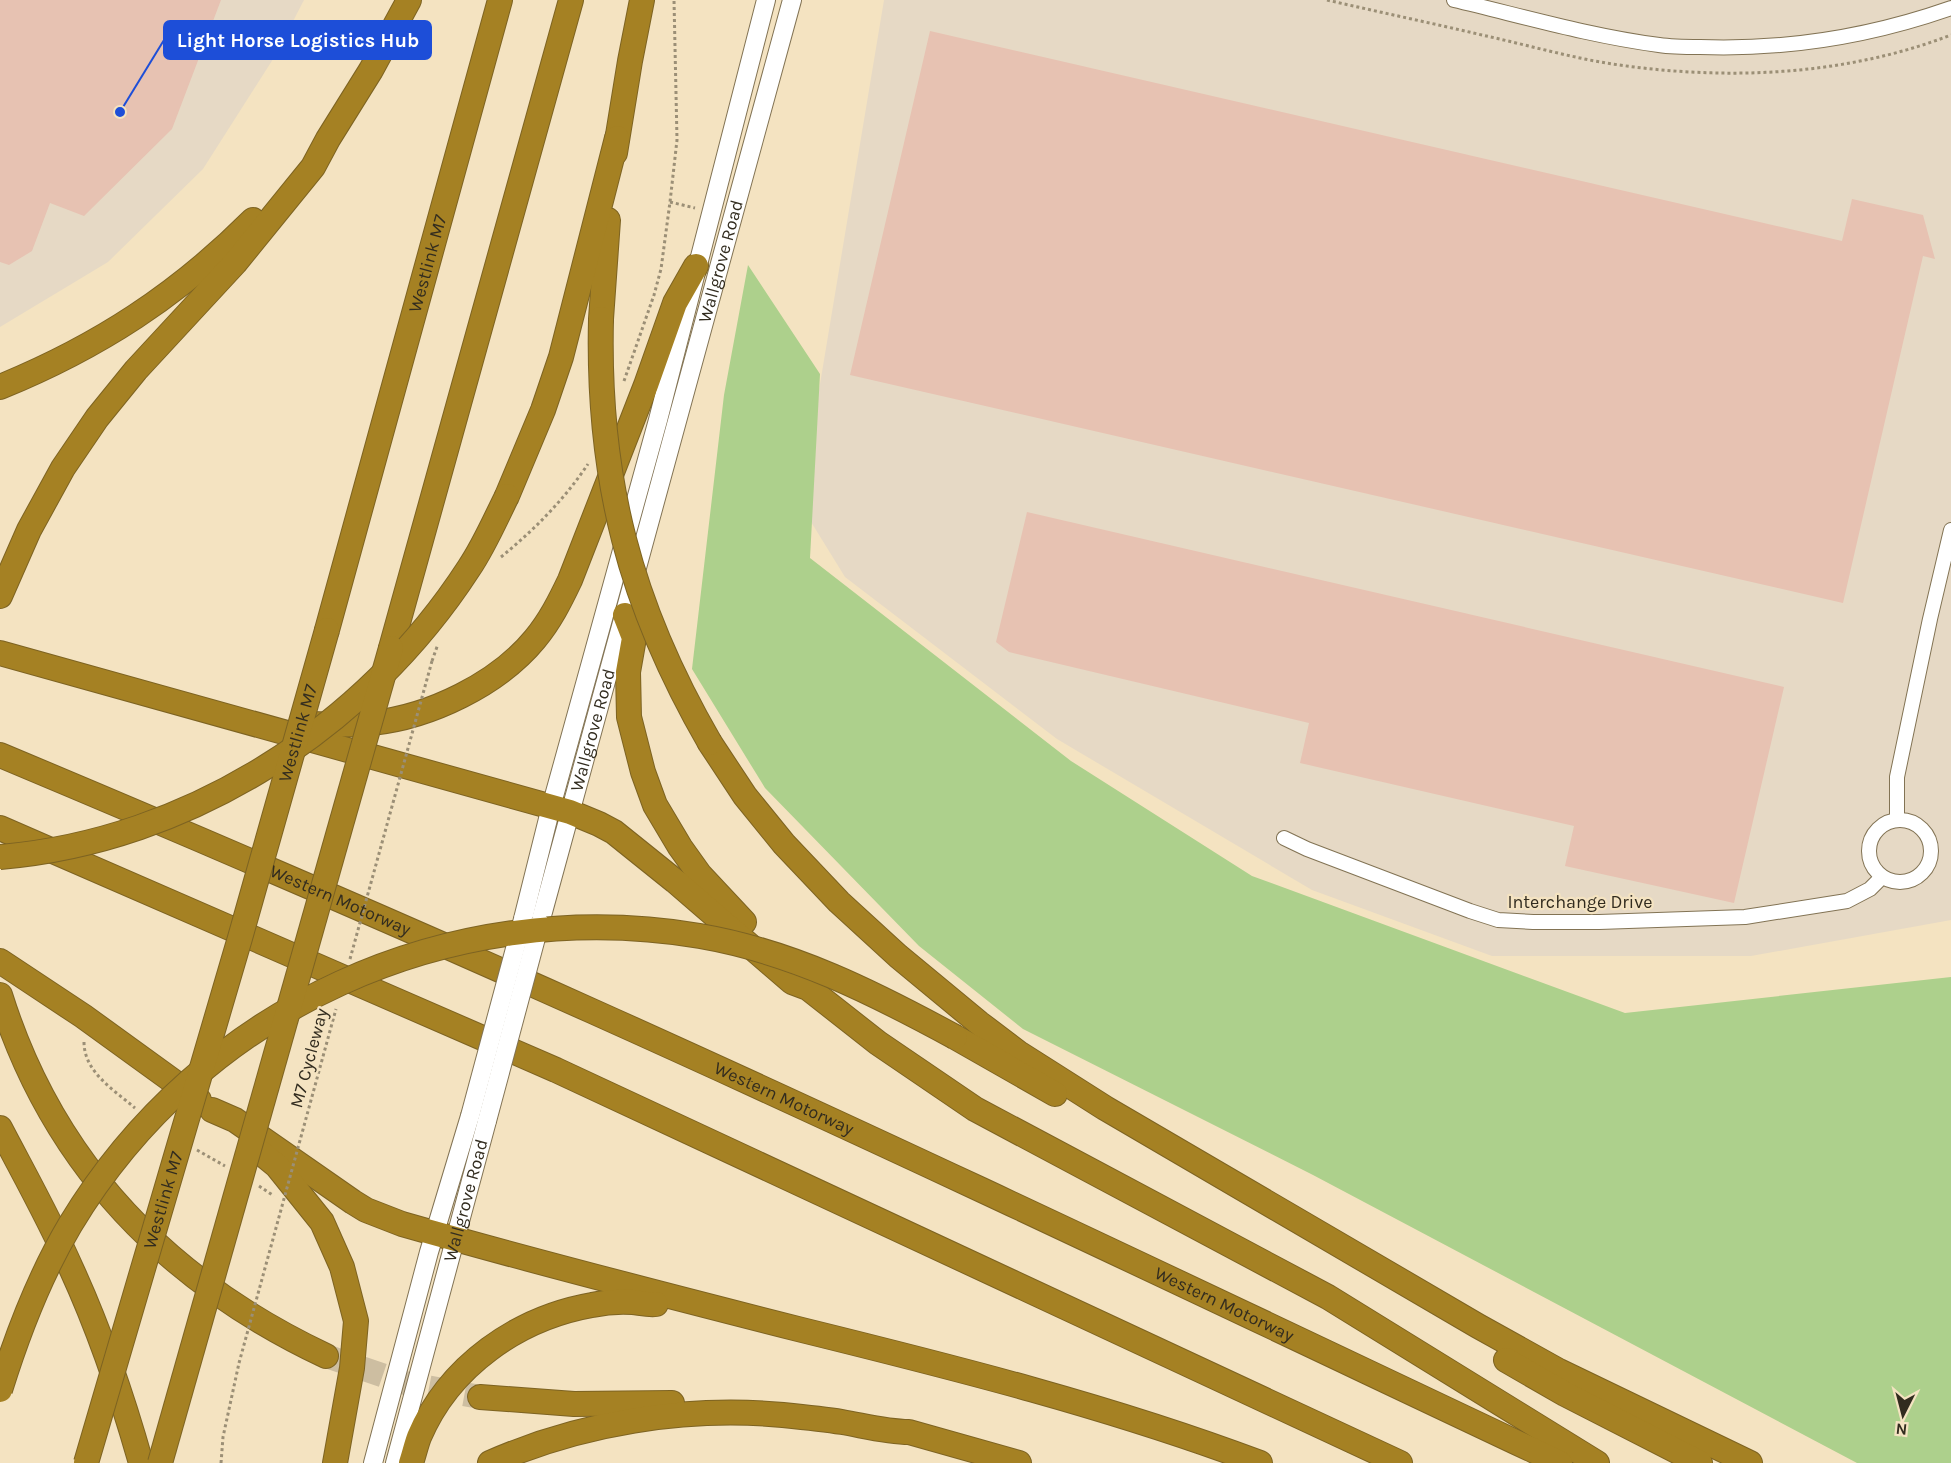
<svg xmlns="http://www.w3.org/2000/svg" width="1951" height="1463" font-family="Karla,sans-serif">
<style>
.industrial{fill:#e6d9c5}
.green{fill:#add08c}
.building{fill:#e7c2b2}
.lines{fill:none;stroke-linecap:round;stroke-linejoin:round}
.motorway-tunnel{stroke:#cdbea1;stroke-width:24;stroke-dasharray:24 12;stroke-linecap:butt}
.minor-casing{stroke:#827354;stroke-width:16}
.secondary-casing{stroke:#827354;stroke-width:20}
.motorway-casing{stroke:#7d6322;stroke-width:26}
.path{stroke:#9b8f76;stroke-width:3;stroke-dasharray:3 3;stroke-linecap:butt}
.minor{stroke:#fff;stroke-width:14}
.secondary{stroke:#fff;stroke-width:18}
.motorway{stroke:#a58123;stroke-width:24}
.secondary-bridge-casing{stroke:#827354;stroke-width:20;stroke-linecap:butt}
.motorway-bridge-casing{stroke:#7d6322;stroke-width:26;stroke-linecap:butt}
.path-bridge{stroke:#9b8f76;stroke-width:3;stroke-dasharray:3 3;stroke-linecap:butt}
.secondary-bridge{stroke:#fff;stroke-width:18}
.motorway-bridge{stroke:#a58123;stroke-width:24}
.labels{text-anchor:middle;stroke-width:4.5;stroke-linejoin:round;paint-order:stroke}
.street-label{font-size:18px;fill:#322c1f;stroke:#f4e3c1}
.leader{fill:none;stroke:#1d4ed8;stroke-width:2}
.callout-dot{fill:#1d4ed8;stroke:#f4e3c1;stroke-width:2}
.callout{fill:#1d4ed8;stroke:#1d4ed8;stroke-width:2}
.callout-label{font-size:20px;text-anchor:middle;font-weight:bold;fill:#fff}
</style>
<rect width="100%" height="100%" fill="#f4e3c1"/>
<g class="industrial">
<polygon points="0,0 304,0 275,56 203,169 108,262 0,327"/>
<polygon points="884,0 1951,0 1951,920 1751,956 1492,956 1312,890 1057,739 845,577 800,504"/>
</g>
<polygon class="green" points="748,265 820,374 810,558 1071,761 1252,876 1625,1013 1951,977 1951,1463 1857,1463 1313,1175 1023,1029 919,946 765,788 692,669 724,395"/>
<g class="building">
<polygon points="0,0 221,0 172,129 84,216 50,203 32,251 9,265 0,262"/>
<polygon points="930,31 1842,241 1852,199 1923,215 1935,259 1923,256 1843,603 850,375"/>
<polygon points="1027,512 1784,687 1734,903 1565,866 1574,826 1300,763 1309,723 1009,652 996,642"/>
</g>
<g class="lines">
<polyline class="motorway-tunnel" points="326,1356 405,1383 480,1397"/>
<defs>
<g id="minor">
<path d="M1454,0C1522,16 1590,36 1659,45C1672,47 1686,47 1700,47C1785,50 1871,36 1951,8"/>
<polyline points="1897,819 1897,777 1930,619 1951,530"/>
<circle cx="1900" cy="851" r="31"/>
<polyline points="1284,838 1307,849 1470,911 1498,920 1533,922 1599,922 1745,917 1847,901 1870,889 1882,877"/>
</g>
<g id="secondary">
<polyline points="523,919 551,807 658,420 766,0"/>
<path id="s1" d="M540,923L792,0"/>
<polyline points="373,1463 429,1252 470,1116"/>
<path id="s2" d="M395,1463L487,1121"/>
</g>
<g id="motorway">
<polyline points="615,153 630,61 642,0"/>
<polyline points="601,319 608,220"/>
<path d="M0,387C98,347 178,295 253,220"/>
<polyline points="507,496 543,410 561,357 617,138"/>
<polyline points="0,596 29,530 63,468 97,418 136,370 235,263 313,167 328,139 371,70 409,0"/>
<polyline points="625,615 634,638 628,672 629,717 643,772 655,805 680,847 700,875 744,922"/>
<path id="s3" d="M327,630L500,0"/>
<polyline points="391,648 571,0"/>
<polyline points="0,653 570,812 599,824 614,832 675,881 792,982 808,988 878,1043 975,1109 1328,1297 1597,1463"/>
<path d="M313,724C333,725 352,725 372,723C430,717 498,684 535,639C550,621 560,601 570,580L646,385L675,303L696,266"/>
<polyline points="710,743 745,796 784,844 839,902 898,956 979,1023 1020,1054 1105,1108 1478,1326 1559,1371 1750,1463"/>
<path id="s4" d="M0,755C198,838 396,923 592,1011C917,1157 1238,1311 1560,1463"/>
<polyline points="0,828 556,1070 1400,1463"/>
<polyline points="0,961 83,1016 199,1100"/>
<path d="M0,995C53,1164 167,1281 326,1356"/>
<polyline points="955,1037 1055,1094"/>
<path d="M212,1110L235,1120L353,1202L366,1210L402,1224C535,1262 668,1296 802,1330C956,1368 1111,1407 1260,1463"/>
<path d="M0,1128C24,1174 50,1220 71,1268C100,1331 122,1396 141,1463"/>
<polyline points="260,1152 277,1166 322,1222 342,1267 356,1321 352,1368 335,1463"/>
<polyline points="1506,1360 1565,1394 1700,1463"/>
<polyline points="480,1397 574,1404 672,1403"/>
<path d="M411,1463C414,1454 416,1445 419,1437C449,1366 518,1318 592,1305C606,1302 619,1301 633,1302C641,1303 649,1305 656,1304"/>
<path d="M490,1463C580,1423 685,1406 783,1415C803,1417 823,1419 842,1422C865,1426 887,1432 909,1432L1019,1463"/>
</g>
</defs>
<use href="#minor" class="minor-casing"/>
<use href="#secondary" class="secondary-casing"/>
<use href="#motorway" class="motorway-casing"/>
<g class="path">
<path d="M1327,0C1379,12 1431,23 1482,35C1523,44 1565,56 1606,63C1720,81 1842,77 1951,35"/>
<polyline points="670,202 695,208"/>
<polyline points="624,381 654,295 661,269 670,202 677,140 674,0"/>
<path d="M501,557C534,530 564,500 588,464"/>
<polyline points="432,661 438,644"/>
<path d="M84,1042C84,1072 114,1090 135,1108"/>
<polyline points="197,1150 225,1166"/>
<polyline points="259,1186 274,1196"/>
<polyline points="221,1463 223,1437 239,1363"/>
</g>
<use href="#minor" class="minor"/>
<use href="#secondary" class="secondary"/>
<use href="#motorway" class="motorway"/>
<defs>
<g id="secondary-bridge">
<polyline points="470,1116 523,919"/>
<polyline points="487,1121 540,923"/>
</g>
<g id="motorway-bridge">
<path d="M601,319C597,479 630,605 710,743"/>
<path d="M0,857C190,841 366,727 469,568C484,546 495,520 507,496"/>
<path d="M0,1390C18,1332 39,1277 70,1225C201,1007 451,894 700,936C793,952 874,993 955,1037"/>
<path id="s5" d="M86,1463L240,938L327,630"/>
<polyline points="160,1463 391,648"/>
</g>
</defs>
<use href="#secondary-bridge" class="secondary-bridge-casing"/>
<use href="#motorway-bridge" class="motorway-bridge-casing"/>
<g class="path-bridge">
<polyline points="350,959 432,661"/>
<polyline points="239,1363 336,1009"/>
</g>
<use href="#secondary-bridge" class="secondary-bridge"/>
<use href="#motorway-bridge" class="motorway-bridge"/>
</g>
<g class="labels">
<g class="street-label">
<text dy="6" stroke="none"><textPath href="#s1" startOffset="686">Wallgrove Road</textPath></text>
<text dy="6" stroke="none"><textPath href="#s3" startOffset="380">Westlink M7</textPath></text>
<text dy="6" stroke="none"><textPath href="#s1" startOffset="200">Wallgrove Road</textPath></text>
<text dy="6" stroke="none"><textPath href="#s5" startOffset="760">Westlink M7</textPath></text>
<text dy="6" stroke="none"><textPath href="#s4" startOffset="370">Western Motorway</textPath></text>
<text x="1580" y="908">Interchange Drive</text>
<text transform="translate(309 1058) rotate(-75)" y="6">M7 Cycleway</text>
<text dy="6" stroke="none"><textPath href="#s4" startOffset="856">Western Motorway</textPath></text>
<text dy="6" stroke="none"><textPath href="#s5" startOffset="274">Westlink M7</textPath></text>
<text dy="6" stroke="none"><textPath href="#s2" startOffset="272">Wallgrove Road</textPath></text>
<text dy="6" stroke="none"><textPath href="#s4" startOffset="1342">Western Motorway</textPath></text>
</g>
</g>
<path class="leader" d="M120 112L164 40"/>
<circle class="callout-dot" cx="120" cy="112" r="6"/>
<rect class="callout" x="164" y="21" width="267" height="38" rx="6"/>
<g class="callout-label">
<text x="298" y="47">Light Horse Logistics Hub</text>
</g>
<g transform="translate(1903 1415) rotate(186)" stroke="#f4e3c1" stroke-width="4.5" paint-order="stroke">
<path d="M0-4.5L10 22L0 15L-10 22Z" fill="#322c1f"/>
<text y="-9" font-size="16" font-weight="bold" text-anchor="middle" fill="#322c1f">N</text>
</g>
</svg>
